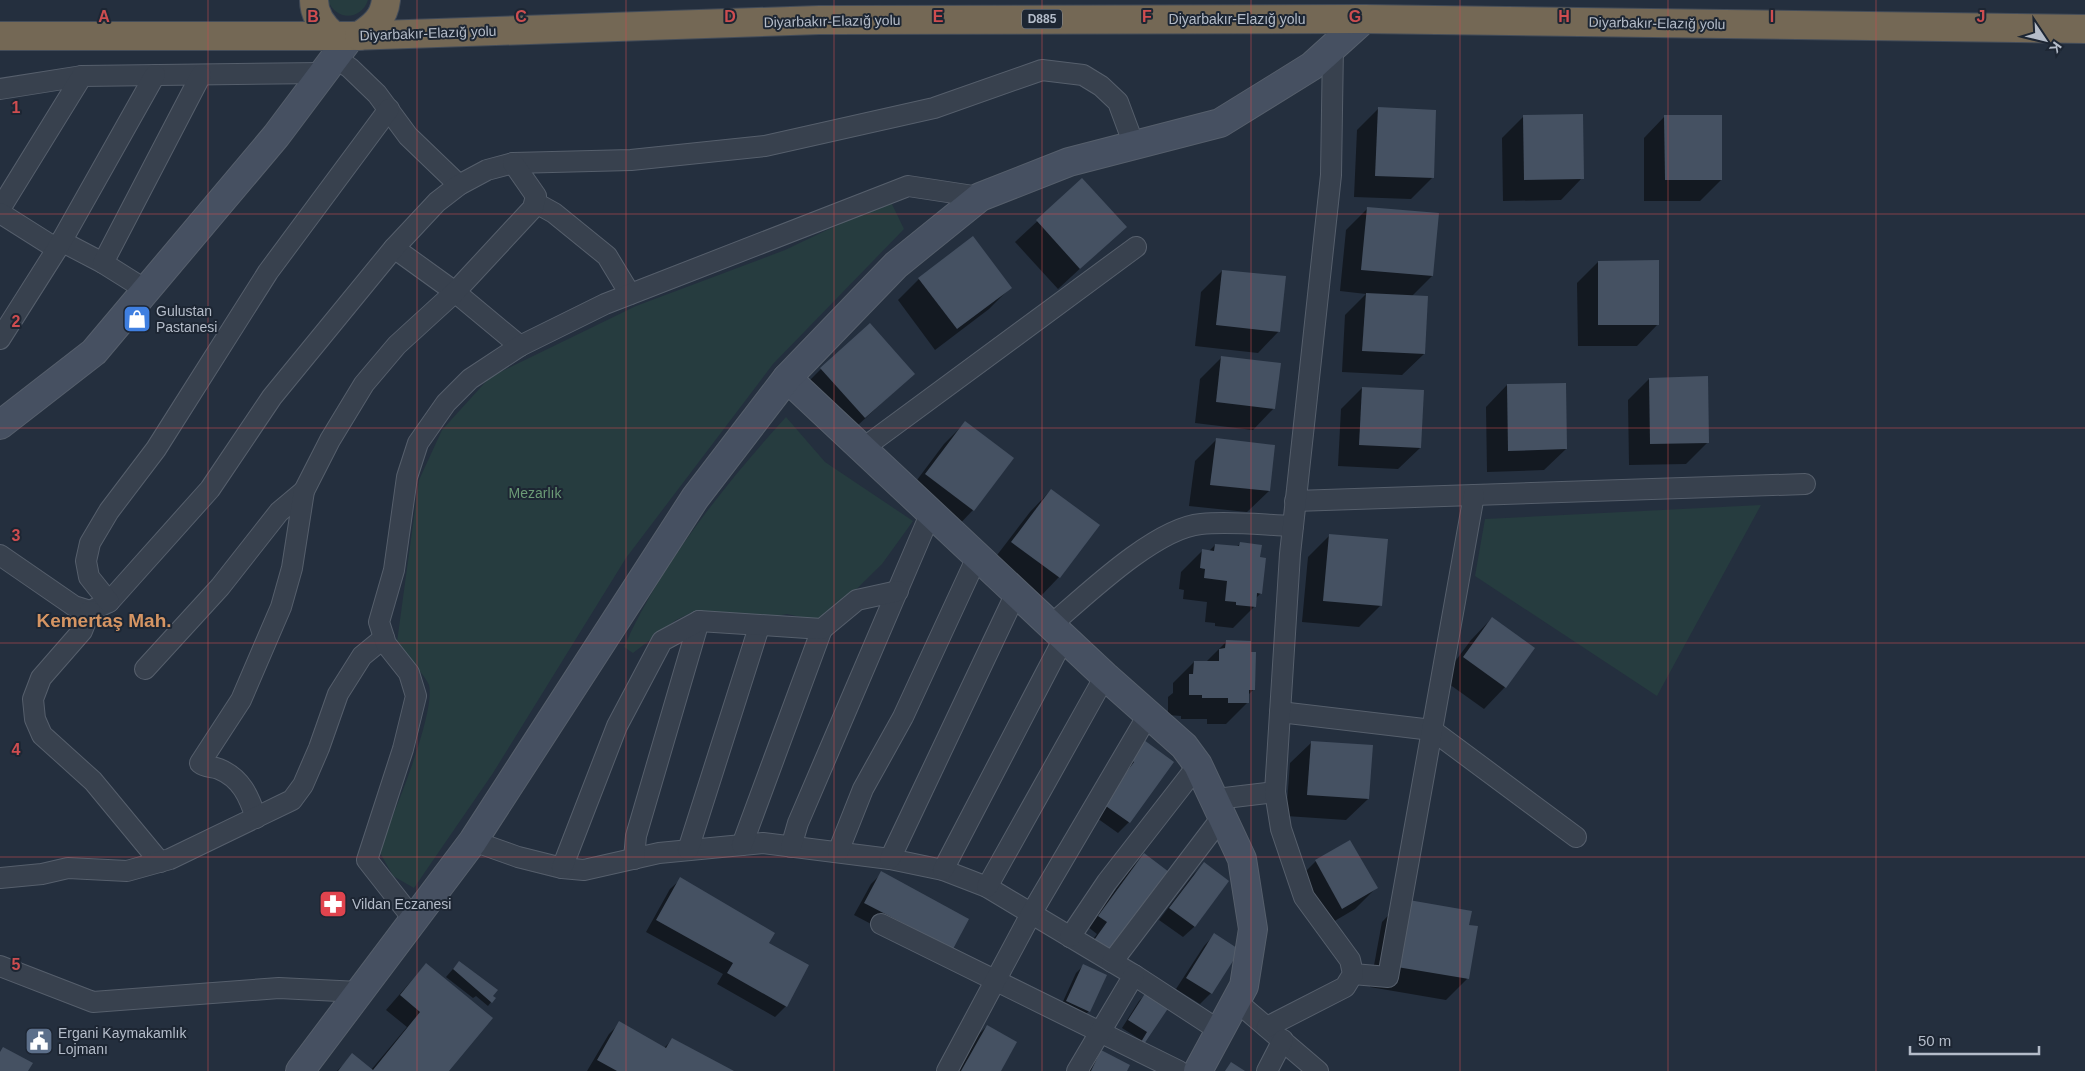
<svg xmlns="http://www.w3.org/2000/svg" width="2085" height="1071" font-family="Arial,sans-serif">
<style>
.green{fill:#263c3f}
.shadow{fill:#0007}
.building{fill:#455162}
.lines{fill:none;stroke-linecap:round;stroke-linejoin:round}
.street-casing{stroke:#565f6c;stroke-width:22}
.secondary-casing{stroke:#565f6c;stroke-width:30}
.highway-casing{stroke:#434c59;stroke-width:30}
.street{stroke:#38414e;stroke-width:20}
.secondary{stroke:#465061;stroke-width:28}
.highway{stroke:#746855;stroke-width:28}
.grid{fill:none;stroke:#ce4d50;stroke-width:1;stroke-opacity:0.55}
.labels{text-anchor:middle;stroke-width:4;stroke-linejoin:round;paint-order:stroke}
.shield{fill:#1d2633;stroke:#878f9c;stroke-width:1}
.shield-label{font-size:12px;font-weight:bold;fill:#b4bcc9}
.street-label{font-size:14px;fill:#b4bcc9;stroke:#1d2633}
.poi-label{font-size:14px;fill:#b4bcc9;stroke:#1d2633;text-anchor:start}
.park-label{font-size:14px;fill:#6b9a76;stroke:#1d2633}
.district-label{font-size:19px;font-weight:bold;fill:#d59563;stroke:#1d2633}
.grid-label{font-size:16px;text-anchor:middle;font-weight:bold;fill:#ce4d50;stroke:#1d2633;stroke-width:4;stroke-linejoin:round;paint-order:stroke}
</style>
<rect width="100%" height="100%" fill="#242f3e"/>
<g class="green">
<path d="M328,0H368C361,21 335,21 328,0Z"/>
<path d="M890,200L904,229L773,364L626,558L493,773L414,888L393,876L378,849C392,821 436,713 429,685C427,678 403,651 397,642L419,480L442,430L490,377L636,306L785,250Z"/>
<path d="M786,417L825,462L913,521L882,564L823,622L787,614L760,619L693,612L676,620L633,653L624,647C660,565 726,483 786,417Z"/>
<polygon points="1761,505 1657,696 1475,576 1485,519"/>
</g>
<g class="shadow">
<polygon points="1378,109 1432,178 1411,199 1354,197 1357,130"/>
<polygon points="1524,116 1582,178 1561,200 1503,201 1502,138"/>
<polygon points="1665,116 1721,180 1700,201 1644,201 1644,138"/>
<polygon points="1082,180 1125,227 1058,289 1015,242"/>
<polygon points="1367,209 1432,276 1412,296 1424,354 1402,375 1342,372 1345,315 1366,294 1340,291 1346,230"/>
<polygon points="1598,262 1658,324 1637,346 1578,346 1577,283"/>
<polygon points="1222,271 1279,331 1258,353 1195,346 1201,292"/>
<polygon points="919,279 1010,288 989,309 935,350 898,300"/>
<polygon points="1222,357 1274,408 1253,430 1195,423 1200,379"/>
<polygon points="821,369 913,374 843,439 800,390"/>
<polygon points="1649,379 1708,442 1686,464 1629,465 1628,400"/>
<polygon points="1507,385 1566,449 1544,470 1487,472 1486,407"/>
<polygon points="1362,388 1420,448 1398,469 1338,466 1341,409"/>
<polygon points="965,423 973,510 952,532 905,496 944,444"/>
<polygon points="1216,440 1269,491 1247,512 1189,506 1195,461"/>
<polygon points="1051,490 1098,525 1059,577 1038,599 991,563 1030,512"/>
<polygon points="1330,535 1381,605 1359,627 1302,622 1308,557"/>
<polygon points="1240,544 1259,558 1261,593 1255,599 1254,607 1233,628 1215,626 1215,623 1205,622 1207,602 1183,599 1184,590 1179,589 1181,572 1202,551 1209,551 1215,545 1236,547"/>
<polygon points="1492,618 1533,649 1505,687 1484,709 1442,679 1471,640"/>
<polygon points="1226,642 1254,689 1247,696 1247,703 1226,724 1207,724 1207,719 1181,719 1181,716 1168,715 1168,697 1173,693 1173,683 1194,662 1206,662"/>
<polygon points="1312,742 1368,799 1346,820 1286,816 1290,763"/>
<polygon points="1134,752 1172,762 1129,822 1118,833 1094,816"/>
<polygon points="1350,842 1376,888 1355,909 1321,929 1294,883 1316,861"/>
<polygon points="1144,855 1108,954 1097,965 1082,954 1097,934 1088,927 1133,866"/>
<polygon points="1204,864 1227,882 1194,927 1183,937 1159,920 1193,875"/>
<polygon points="882,873 952,948 894,936 854,915 871,884"/>
<polygon points="681,879 768,944 786,1006 775,1017 717,984 723,974 646,932 670,889"/>
<polygon points="1403,900 1467,979 1446,1000 1370,987 1382,922"/>
<polygon points="1214,935 1211,993 1200,1004 1176,989 1204,946"/>
<polygon points="459,962 494,998 488,1006 476,996 473,998 446,977"/>
<polygon points="426,964 448,1071 337,1071 353,1055 371,1070 407,1027 386,1010"/>
<polygon points="1083,966 1089,1011 1082,1018 1060,1008 1076,973"/>
<polygon points="1146,994 1167,1007 1143,1043 1135,1049 1141,1040 1122,1028 1139,1001"/>
<polygon points="620,1023 664,1048 673,1039 731,1071 587,1071 609,1034"/>
<polygon points="987,1026 1000,1071 958,1071 976,1037"/>
<polygon points="1101,1052 1126,1071 1088,1071 1094,1059"/>
</g>
<g class="building">
<polygon points="1378,107 1436,110 1434,178 1375,176"/>
<polygon points="1583,114 1584,179 1524,180 1523,115"/>
<polygon points="1664,115 1722,115 1722,180 1665,180"/>
<polygon points="1082,178 1127,227 1080,269 1036,220"/>
<polygon points="1367,207 1439,213 1433,276 1361,270"/>
<polygon points="973,236 1012,288 957,329 918,278"/>
<polygon points="1659,260 1659,325 1598,325 1598,261"/>
<polygon points="1222,270 1286,276 1280,332 1216,325"/>
<polygon points="1366,293 1428,296 1425,354 1362,351"/>
<polygon points="870,323 915,374 865,418 820,368"/>
<polygon points="1221,356 1281,363 1275,409 1216,402"/>
<polygon points="1708,376 1709,443 1650,444 1649,378"/>
<polygon points="1566,383 1567,449 1508,451 1507,384"/>
<polygon points="1362,387 1424,390 1421,448 1359,445"/>
<polygon points="965,421 1014,458 974,511 925,474"/>
<polygon points="1216,438 1275,445 1270,491 1210,485"/>
<polygon points="1051,489 1100,525 1060,578 1011,542"/>
<polygon points="1329,534 1388,539 1382,606 1323,601"/>
<polygon points="1240,542 1262,545 1260,557 1266,558 1262,594 1257,593 1256,607 1236,605 1236,602 1225,601 1227,581 1204,578 1205,569 1200,568 1202,549 1214,551 1215,544 1239,546"/>
<polygon points="1492,617 1535,648 1506,688 1463,657"/>
<polygon points="1226,640 1251,641 1251,652 1256,652 1255,690 1249,690 1249,703 1228,703 1228,698 1202,698 1202,695 1189,695 1189,674 1193,674 1194,661 1219,661 1219,649 1225,648"/>
<polygon points="1144,740 1174,762 1130,823 1103,804 1134,762 1131,759"/>
<polygon points="1311,741 1373,745 1369,799 1307,795"/>
<polygon points="1350,840 1378,888 1342,909 1315,860"/>
<polygon points="1144,853 1169,872 1109,955 1092,943 1107,922 1098,916"/>
<polygon points="1204,862 1229,881 1195,927 1169,908"/>
<polygon points="881,871 969,919 953,949 864,903"/>
<polygon points="680,877 775,933 769,943 809,965 787,1007 727,973 733,963 656,920"/>
<polygon points="1403,899 1472,911 1469,925 1478,926 1469,979 1391,966"/>
<polygon points="1214,933 1240,950 1212,994 1186,978"/>
<polygon points="459,961 498,990 493,996 496,998 492,1003 453,969"/>
<polygon points="426,963 493,1018 449,1071 338,1071 352,1053 373,1070 420,1012 400,995"/>
<polygon points="1083,964 1107,975 1090,1012 1066,1001"/>
<polygon points="1146,992 1169,1007 1144,1044 1141,1042 1147,1032 1128,1020"/>
<polygon points="619,1021 666,1048 672,1038 734,1071 617,1071 597,1060"/>
<polygon points="987,1025 1017,1042 1001,1071 961,1071"/>
<polygon points="3,1047 33,1063 28,1071 0,1071 0,1052"/>
<polygon points="1101,1050 1130,1065 1127,1071 1091,1071"/>
<polygon points="1231,1062 1245,1071 1225,1071"/>
</g>
<g class="lines">
<defs>
<g id="street">
<polyline points="334,57 350,68 377,94 408,136 459,185"/>
<polyline points="0,89 82,76"/>
<polyline points="536,203 554,213 607,256 630,294"/>
<polyline points="0,209 82,76 322,73"/>
<polyline points="0,213 57,249"/>
<polyline points="61,241 103,263"/>
<polyline points="394,248 455,292 520,346"/>
<polyline points="146,290 103,263 201,75"/>
<polyline points="0,339 57,249 155,75"/>
<polyline points="862,449 1136,247"/>
<polyline points="1295,501 1805,484"/>
<polyline points="0,555 74,606 90,611 109,602 210,489 272,397 394,248 437,202 459,185 487,170 513,163 631,160 765,146 934,108 1042,70 1083,75 1101,86 1118,102 1134,145"/>
<polyline points="109,602 89,577 86,561 90,543 109,511 156,449 268,272 389,109"/>
<polyline points="90,611 82,631 41,678 33,699 35,719 42,735 93,781 160,862"/>
<path d="M1050,626C1085,596 1155,528 1201,524C1231,521 1263,525 1293,526"/>
<polyline points="145,669 220,587 279,512 304,491"/>
<polyline points="1280,712 1432,730 1576,837"/>
<polyline points="1215,802 1225,798 1275,792"/>
<path d="M256,818C249,796 241,778 219,769C212,766 206,768 200,763L241,700L281,607L292,568L304,491L330,440L364,384L397,345L455,292L533,208L536,196L513,163"/>
<polyline points="473,841 518,857 562,868 584,870 659,853 763,843 890,859 943,870 987,887 1134,975 1220,1031"/>
<polyline points="742,845 822,629"/>
<polyline points="791,847 798,823 926,524"/>
<polyline points="688,850 759,627"/>
<polyline points="838,852 863,789 903,717 977,557"/>
<polyline points="634,859 636,836 699,621"/>
<polyline points="890,859 1016,593"/>
<polyline points="562,868 617,726 662,641 699,621 822,629 857,600 898,591"/>
<polyline points="943,870 1064,638"/>
<polyline points="0,878 42,874 68,868 127,871 170,859 292,800 303,785 319,748 338,694 362,656 384,638"/>
<polyline points="987,887 1105,676"/>
<polyline points="414,920 367,860 403,749 416,696 409,673 386,644 379,622 394,570 407,477 418,443 446,403 470,379 520,346 605,304 908,186 980,197"/>
<polyline points="881,924 1179,1071"/>
<polyline points="1070,937 1107,882 1198,765"/>
<polyline points="1112,962 1222,817"/>
<polyline points="0,966 93,1002 279,988 359,992"/>
<polyline points="1353,974 1388,977 1474,495"/>
<polyline points="1236,1001 1318,1071"/>
<polyline points="1267,1027 1345,987 1353,974 1350,960 1304,897 1281,829 1275,792 1290,554 1331,175 1333,46"/>
<polyline points="947,1071 1031,914 1148,715"/>
<polyline points="1077,1071 1134,975"/>
<polyline points="1267,1071 1283,1040"/>
</g>
<g id="secondary">
<polyline points="787,378 1105,676 1184,746 1198,765 1242,859 1253,929 1244,986 1198,1071"/>
<polyline points="0,425 94,352 276,136 351,36"/>
<polyline points="300,1071 473,841 695,498 787,378 896,265 980,197 1069,162 1220,123 1312,66 1364,19"/>
</g>
<g id="highway">
<path d="M314,0C314,15 323,27 334,36"/>
<polyline points="0,36 351,36 819,20 1364,19 2085,29"/>
<path d="M359,36C374,26 384,18 386,0"/>
</g>
</defs>
<use href="#street" class="street-casing"/>
<use href="#secondary" class="secondary-casing"/>
<use href="#highway" class="highway-casing"/>
<use href="#street" class="street"/>
<use href="#secondary" class="secondary"/>
<use href="#highway" class="highway"/>
</g>
<path class="grid" d="M208,0V1071M417,0V1071M626,0V1071M834,0V1071M1042,0V1071M1251,0V1071M1460,0V1071M1668,0V1071M1876,0V1071M0,214H2085M0,428H2085M0,643H2085M0,857H2085"/>
<defs>
<symbol id="shop-square" viewBox="-11 -11 22 22"><rect x="-9" y="-9" width="18" height="18" rx="4" fill="#3f7fe0" stroke="#1d2633"/><path d="M-5-2.5h2.3a2.7 3.5 0 0 1 5.4 0H5L5.5 6h-11ZM-1.5-2.5h3a1.5 2.3 0 0 0-3 0Z" fill="#fff"/></symbol>
<symbol id="pharmacy-square" viewBox="-11 -11 22 22"><rect x="-9" y="-9" width="18" height="18" rx="4" fill="#e0444e" stroke="#1d2633"/><path d="M-2-6h4v4h4v4h-4v4h-4v-4h-4v-4h4Z" fill="#fff"/></symbol>
<symbol id="civic-square" viewBox="-11 -11 22 22"><rect x="-9" y="-9" width="18" height="18" rx="4" fill="#5c6f8a" stroke="#1d2633"/><path d="M-.6-6.5H3V-4.5H.6V-3L4-1V1h2V6H-6V1h2V-1L-.6-3ZM-1.2 2.5V6h2.4V2.5Z" fill="#fff"/></symbol>
</defs>
<g fill-rule="evenodd">
<use href="#shop-square" x="121" y="303" width="32" height="32"/>
<use href="#pharmacy-square" x="317" y="888" width="32" height="32"/>
<use href="#civic-square" x="23" y="1025" width="32" height="32"/>
</g>
<g class="labels">
<rect class="shield" x="1022" y="9.5" width="40" height="19" rx="4"/>
<g class="shield-label">
<text x="1042" y="23">D885</text>
</g>
<g class="street-label">
<text x="1237" y="24">Diyarbakır-Elazığ yolu</text>
<text transform="translate(832 21) rotate(-1)" y="5">Diyarbakır-Elazığ yolu</text>
<text transform="translate(1657 23) rotate(1)" y="5">Diyarbakır-Elazığ yolu</text>
<text transform="translate(428 33) rotate(-2)" y="5">Diyarbakır-Elazığ yolu</text>
</g>
<g class="poi-label">
<text x="156" y="316">Gulustan<tspan x="156" dy="16">Pastanesi</tspan></text>
<text x="352" y="909">Vildan Eczanesi</text>
<text x="58" y="1038">Ergani Kaymakamlık<tspan x="58" dy="16">Lojmanı</tspan></text>
</g>
<g class="park-label">
<text x="535" y="498">Mezarlık</text>
</g>
<g class="district-label">
<text x="104" y="627">Kemertaş Mah.</text>
</g>
</g>
<g class="grid-label">
<text x="104" y="22">A</text>
<text x="313" y="22">B</text>
<text x="521" y="22">C</text>
<text x="730" y="22">D</text>
<text x="938" y="22">E</text>
<text x="1147" y="22">F</text>
<text x="1355" y="22">G</text>
<text x="1564" y="22">H</text>
<text x="1772" y="22">I</text>
<text x="1981" y="22">J</text>
<text x="16" y="113">1</text>
<text x="16" y="327">2</text>
<text x="16" y="541">3</text>
<text x="16" y="755">4</text>
<text x="16" y="970">5</text>
</g>
<g transform="translate(2045 40) rotate(125)" stroke="#1d2633" stroke-width="4" paint-order="stroke">
<path d="M0-4L9 19L0 12L-9 19Z" fill="#b4bcc9"/>
<text y="-8" font-size="14" font-weight="bold" text-anchor="middle" fill="#b4bcc9">K</text>
</g>
<path d="M1910 1046v8h129v-8" fill="none" stroke="#b4bcc9" stroke-width="2.5"/>
<text x="1918" y="1046" font-size="15" fill="#b4bcc9" stroke="#1d2633" stroke-width="4" paint-order="stroke">50 m</text>
</svg>
